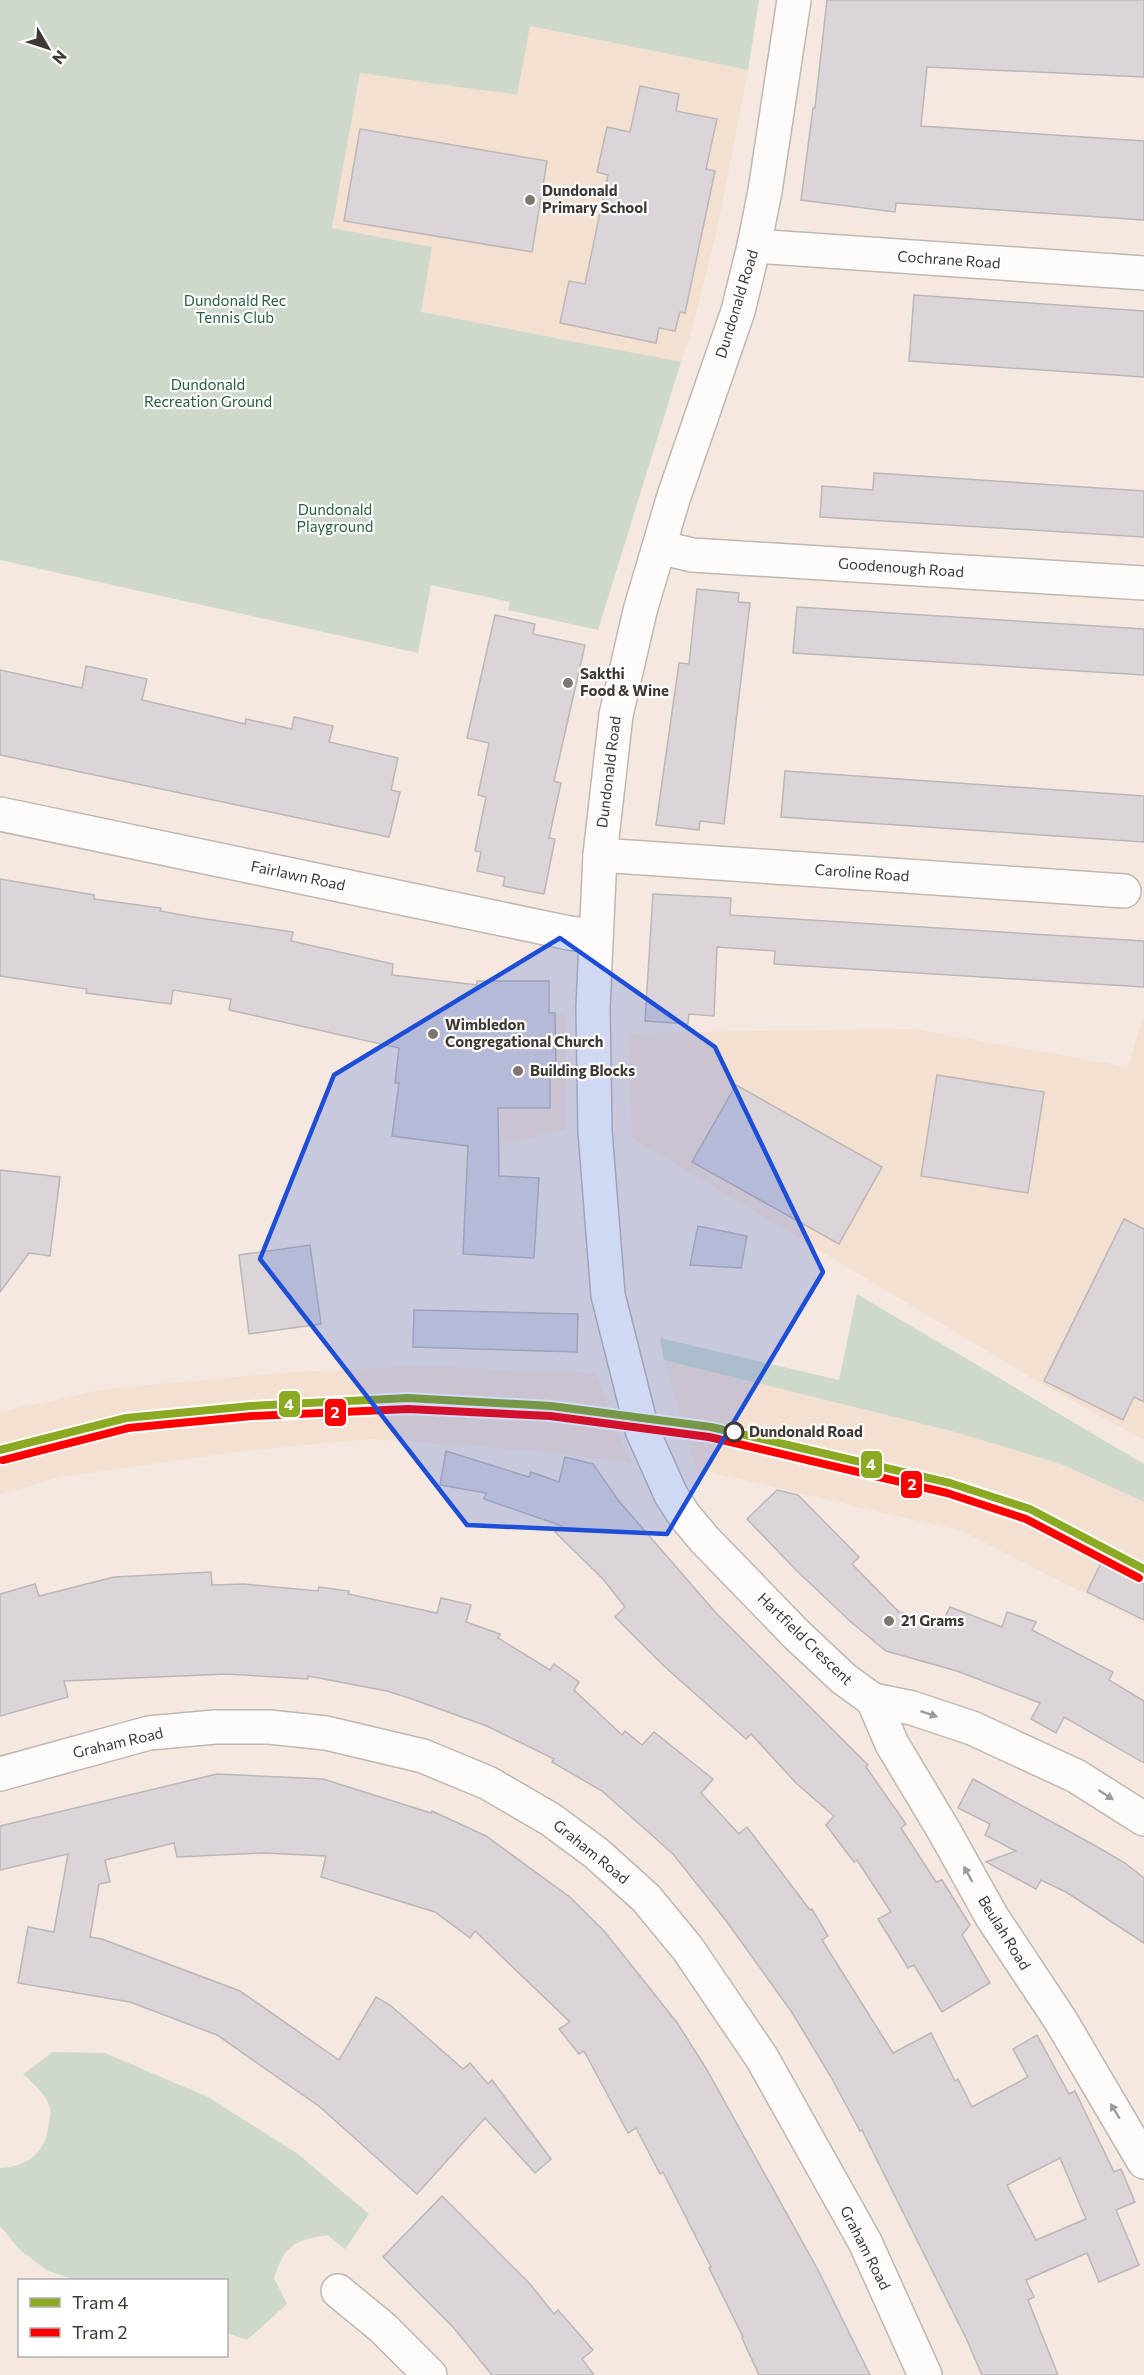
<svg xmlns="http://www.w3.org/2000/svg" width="1144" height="2375" font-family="Commissioner,sans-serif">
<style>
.built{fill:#f4e0d1}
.green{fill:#cfd9cb}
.building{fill:#dbd5d9;stroke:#bcb6b6;stroke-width:1.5;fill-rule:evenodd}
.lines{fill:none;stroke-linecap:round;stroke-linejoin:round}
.minor-casing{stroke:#c0b7b1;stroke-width:36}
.minor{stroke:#fdfcfa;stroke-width:33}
.tram-1-casing{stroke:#fff;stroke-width:12}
.tram-2-casing{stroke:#fff;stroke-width:12}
.tram-1{stroke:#8ca924;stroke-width:8}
.tram-2{stroke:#f00;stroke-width:8}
.oneway{fill:#9e9a96}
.marked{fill:#1d4ed8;fill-opacity:0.2;stroke:#1d4ed8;stroke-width:4.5;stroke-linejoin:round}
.poi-dot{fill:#7f766f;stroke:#fff;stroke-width:2}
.stop-dot{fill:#fff;stroke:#403832;stroke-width:3}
.labels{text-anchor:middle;stroke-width:4.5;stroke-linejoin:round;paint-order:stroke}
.poi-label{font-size:15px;font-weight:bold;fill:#403832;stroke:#fff;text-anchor:start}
.street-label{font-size:15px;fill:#403832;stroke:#fff}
.park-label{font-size:15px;fill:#25603b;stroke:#fff}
.stop-label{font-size:15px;font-weight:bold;fill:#403832;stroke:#fff;text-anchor:start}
.line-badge{stroke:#fff;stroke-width:2}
.badge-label{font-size:16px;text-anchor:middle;font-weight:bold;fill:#fff}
</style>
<rect width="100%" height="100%" fill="#f4e8e0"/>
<g class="built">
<polygon points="529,26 748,70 717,230 693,326 681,362 421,312 332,228 360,72 516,95"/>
<polygon points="473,1013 565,1013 566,1129 466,1153"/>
<polygon points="1144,1014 1144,1440 1042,1384 632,1138 628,1033 913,1029 1128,1067"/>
<polygon points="664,1360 955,1432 1061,1464 1144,1502 1144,1624 962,1531 704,1471 697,1473"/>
<polygon points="419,1366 595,1373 631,1463 536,1451 370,1439 244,1451 61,1477 0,1494 0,1412 105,1389 280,1373"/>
</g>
<g class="green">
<polygon points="0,0 759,0 748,70 530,26 517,95 360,73 332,228 432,247 421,312 681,362 598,630 508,610 510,602 431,585 418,653 0,560"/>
<polygon points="857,1294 1144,1464 1144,1502 1061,1464 955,1432 664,1360 660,1338 839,1380"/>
<path d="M53,2052L105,2053L208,2097L298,2154L369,2214L345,2249L327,2235C293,2241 285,2245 274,2278L287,2304L247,2340L227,2333L226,2280H75L48,2271L20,2250L0,2226V2168C29,2167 47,2151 49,2122C50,2118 51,2112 50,2108C46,2094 33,2083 23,2074Z"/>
</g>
<g class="building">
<polygon points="827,0 1144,0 1144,77 927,67 921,126 1144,141 1144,220 896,203 895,212 801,200 813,108 815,108"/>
<polygon points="640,86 679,94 676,111 717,119 706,169 715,171 685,313 680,312 675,331 659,328 656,343 560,323 569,281 585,284 608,175 597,172 607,127 630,132"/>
<polygon points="360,129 547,161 532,252 344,221"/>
<polygon points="914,295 1144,311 1144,377 909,361"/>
<polygon points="874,473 1144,491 1144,537 820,517 822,486 873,490"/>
<polygon points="697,589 739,593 738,602 750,603 724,824 700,821 699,830 656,825 679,663 689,664"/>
<polygon points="797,607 1144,629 1144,675 793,653"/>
<polygon points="495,615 535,624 533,634 585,645 554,781 561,783 549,838 555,839 544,894 503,886 505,877 477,871 481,852 475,851 486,797 478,795 489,743 467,738"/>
<polygon points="86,666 147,679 142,700 245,724 246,719 292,729 294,717 333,726 329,742 398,758 391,790 400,792 389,837 0,755 0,670 82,688"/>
<polygon points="785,771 1144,796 1144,842 781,817"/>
<polygon points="0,879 94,895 94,899 161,908 160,911 193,917 293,932 291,941 393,964 392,975 477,985 477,981 549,981 549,1013 555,1013 556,1071 550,1071 550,1108 498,1108 499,1176 539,1178 534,1258 463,1254 468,1146 392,1136 399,1083 395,1083 399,1048 229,1010 231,999 173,990 171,1004 86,993 87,989 0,976"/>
<polygon points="653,894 731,898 730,915 1144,941 1144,987 774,964 775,951 717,947 714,1016 689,1014 688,1024 645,1021"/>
<polygon points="937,1075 1044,1092 1028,1193 921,1176"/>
<polygon points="736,1085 882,1167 839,1244 692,1162"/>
<polygon points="0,1170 60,1177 50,1256 29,1253 0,1292"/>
<polygon points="1124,1219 1144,1229 1144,1402 1134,1397 1123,1420 1044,1381"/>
<polygon points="698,1226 747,1236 741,1268 690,1265"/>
<polygon points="310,1245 321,1324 249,1334 239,1255"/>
<polygon points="414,1310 578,1314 577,1352 413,1347"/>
<polygon points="446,1451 529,1477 531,1472 559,1482 565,1457 593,1464 618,1500 717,1614 868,1765 866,1767 906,1824 901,1828 936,1882 942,1880 970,1925 962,1935 990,1983 942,2012 914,1965 908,1968 878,1919 891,1912 857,1860 854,1862 826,1825 834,1816 796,1783 751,1734 746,1739 663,1665 615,1617 625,1607 603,1579 555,1532 562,1526 484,1499 486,1493 440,1485"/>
<polygon points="777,1490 798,1495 859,1557 852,1564 899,1612 941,1625 950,1607 1002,1627 1007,1612 1036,1622 1032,1630 1113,1672 1109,1680 1144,1701 1144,1763 1064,1717 1056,1733 1031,1719 1040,1703 957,1671 886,1651 851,1622 798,1572 747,1519"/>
<polygon points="1101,1563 1144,1584 1144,1620 1087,1592"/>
<path d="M211,1572L212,1585L244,1584L318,1591L319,1587L349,1591L348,1594L437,1613L441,1598L471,1605L466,1622L500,1634L498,1638L550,1670L554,1664L579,1682L574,1690L622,1735L625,1731L642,1745L654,1732L713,1779L701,1793L739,1834L747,1827L810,1910L812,1909L828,1936L822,1940L893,2053L931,2033L955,2081L958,2079L972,2107L1028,2077L1013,2049L1037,2035L1069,2094L1075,2091L1114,2172L1121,2169L1135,2202L1116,2210L1139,2265L1099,2282L1087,2253L1026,2280L1034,2297L1028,2300L1058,2375H982L966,2338L862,2130L860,2131L831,2077L791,2011L727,1922L673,1854L602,1791L552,1762L554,1759L487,1726L409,1698L387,1691L308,1676V1679L227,1674L64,1681L68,1697L0,1716V1594L35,1584L39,1596L114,1577ZM1060,2158L1086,2219L1036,2240L1007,2185Z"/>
<polygon points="217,1774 323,1779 431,1813 432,1811 486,1836 571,1898 604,1931 636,1971 678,2024 707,2070 818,2270 870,2375 759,2375 742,2338 743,2337 709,2268 711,2267 663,2172 660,2174 636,2128 628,2133 584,2051 579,2054 559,2029 570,2022 475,1931 470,1938 435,1912 321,1877 326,1856 264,1853 177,1857 174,1843 105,1860 110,1882 99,1884 90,1937 102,1939 240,1991 339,2060 376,1997 390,2005 463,2069 470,2063 488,2084 492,2080 551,2159 535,2173 485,2118 417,2194 320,2107 217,2035 130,2002 18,1983 28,1927 54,1932 68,1854 0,1870 0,1826"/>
<polygon points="973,1779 1094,1845 1125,1863 1144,1878 1144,1943 1066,1892 1041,1880 1036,1889 986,1862 1016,1851 985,1835 990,1824 958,1808"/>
<polygon points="442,2196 530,2284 554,2314 558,2310 593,2350 582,2359 594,2375 492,2375 453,2327 383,2257"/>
</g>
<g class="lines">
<defs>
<g id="minor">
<polyline points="794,0 765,191 754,246 738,311 673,499 640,611 616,715 600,855 593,1008 595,1131 608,1295 642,1430 671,1495 684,1515 704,1539 796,1634 844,1679 873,1700 912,1708 972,1728 1076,1776 1144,1819"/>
<polyline points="754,246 1144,273"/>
<polyline points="659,547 692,555 1144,583"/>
<polyline points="0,814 569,933 596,936"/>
<polyline points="600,855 1124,891"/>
<polyline points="873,1700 892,1744 943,1829 992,1917 1061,2021 1144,2162"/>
<polyline points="0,1774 149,1733 215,1727 269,1727 326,1733 423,1756 488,1783 550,1819 596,1853 646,1898 688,1949 762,2058 865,2242 925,2375"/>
<polyline points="338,2291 383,2328 430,2375"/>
</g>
</defs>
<use href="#minor" class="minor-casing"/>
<use href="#minor" class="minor"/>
<defs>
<polyline id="tram-1" points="0,1450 126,1418 251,1406 408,1398 551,1406 711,1427 950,1483 1030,1509 1144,1569"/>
<polyline id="tram-2" points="3,1460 128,1428 252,1416 408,1409 550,1416 709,1437 947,1493 1026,1519 1139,1578"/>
</defs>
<use href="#tram-1" class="tram-1-casing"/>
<use href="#tram-2" class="tram-2-casing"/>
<use href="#tram-1" class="tram-1"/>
<use href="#tram-2" class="tram-2"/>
</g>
<defs><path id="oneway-solid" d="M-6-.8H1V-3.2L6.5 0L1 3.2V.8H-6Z" transform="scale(1.5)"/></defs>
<g class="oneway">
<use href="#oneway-solid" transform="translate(929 1714) rotate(18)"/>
<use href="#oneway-solid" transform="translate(1106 1795) rotate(33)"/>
<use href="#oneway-solid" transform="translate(968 1874) rotate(-119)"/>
<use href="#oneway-solid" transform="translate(1115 2111) rotate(-121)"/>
</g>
<path class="marked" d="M560,938L715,1047L823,1272L667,1534L467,1525L260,1259L334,1075Z"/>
<g class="poi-dot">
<circle cx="530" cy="200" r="6"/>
<circle cx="568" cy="683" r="6"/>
<circle cx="433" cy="1034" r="6"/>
<circle cx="518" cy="1071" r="6"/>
<circle cx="889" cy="1621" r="6"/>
</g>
<circle class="stop-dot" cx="734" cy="1432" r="9"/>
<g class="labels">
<g class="poi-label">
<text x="542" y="196">Dundonald<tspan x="542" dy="17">Primary School</tspan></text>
<text x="580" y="679">Sakthi<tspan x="580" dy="17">Food &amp; Wine</tspan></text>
<text x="445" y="1030">Wimbledon<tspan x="445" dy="17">Congregational Church</tspan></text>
<text x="530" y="1076">Building Blocks</text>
<text x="901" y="1626">21 Grams</text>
</g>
<g class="street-label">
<text transform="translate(949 260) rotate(4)" y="5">Cochrane Road</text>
<text transform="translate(737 304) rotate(-73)" y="5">Dundonald Road</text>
<text transform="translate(901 568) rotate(4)" y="5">Goodenough Road</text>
<text transform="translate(609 772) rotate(-83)" y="5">Dundonald Road</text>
<text transform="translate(862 873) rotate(4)" y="5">Caroline Road</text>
<text transform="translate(298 876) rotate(12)" y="5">Fairlawn Road</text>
<text transform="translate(805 1639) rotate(44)" y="5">Hartfield Crescent</text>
<text transform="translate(118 1743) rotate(-13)" y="5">Graham Road</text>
<text transform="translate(591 1852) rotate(39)" y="5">Graham Road</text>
<text transform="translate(1004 1933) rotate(58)" y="5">Beulah Road</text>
<text transform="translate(865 2248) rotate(63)" y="5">Graham Road</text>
</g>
<g class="park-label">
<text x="235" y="306">Dundonald Rec<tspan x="235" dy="17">Tennis Club</tspan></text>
<text x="208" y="390">Dundonald<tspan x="208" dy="17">Recreation Ground</tspan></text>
<text x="335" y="515">Dundonald<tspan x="335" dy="17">Playground</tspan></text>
</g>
<g class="stop-label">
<text x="749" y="1437">Dundonald Road</text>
</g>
</g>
<g class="line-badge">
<rect x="278" y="1390" width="23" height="28" rx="6" fill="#8ca924"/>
<rect x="324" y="1398" width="23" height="29" rx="6" fill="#f00"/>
<rect x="860" y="1450" width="23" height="29" rx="6" fill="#8ca924"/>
<rect x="900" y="1470" width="23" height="29" rx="6" fill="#f00"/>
</g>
<g class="badge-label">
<text x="289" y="1410">4</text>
<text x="335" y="1418">2</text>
<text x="871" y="1470">4</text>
<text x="912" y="1490">2</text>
</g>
<rect x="18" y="2279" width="210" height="78" fill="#ffffff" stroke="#b3afad" stroke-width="1.5"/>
<rect x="30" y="2298" width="30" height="9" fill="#8ca924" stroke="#b3afad" stroke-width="1.5"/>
<text x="72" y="2309" font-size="18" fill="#403832">Tram 4</text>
<rect x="30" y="2328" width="30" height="9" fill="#ff0000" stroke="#b3afad" stroke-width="1.5"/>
<text x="72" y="2339" font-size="18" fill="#403832">Tram 2</text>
<g transform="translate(48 48) rotate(129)" stroke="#ffffff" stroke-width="4.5" paint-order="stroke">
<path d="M0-4.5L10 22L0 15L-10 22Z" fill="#403832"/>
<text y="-9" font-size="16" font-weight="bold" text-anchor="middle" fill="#403832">N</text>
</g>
</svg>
